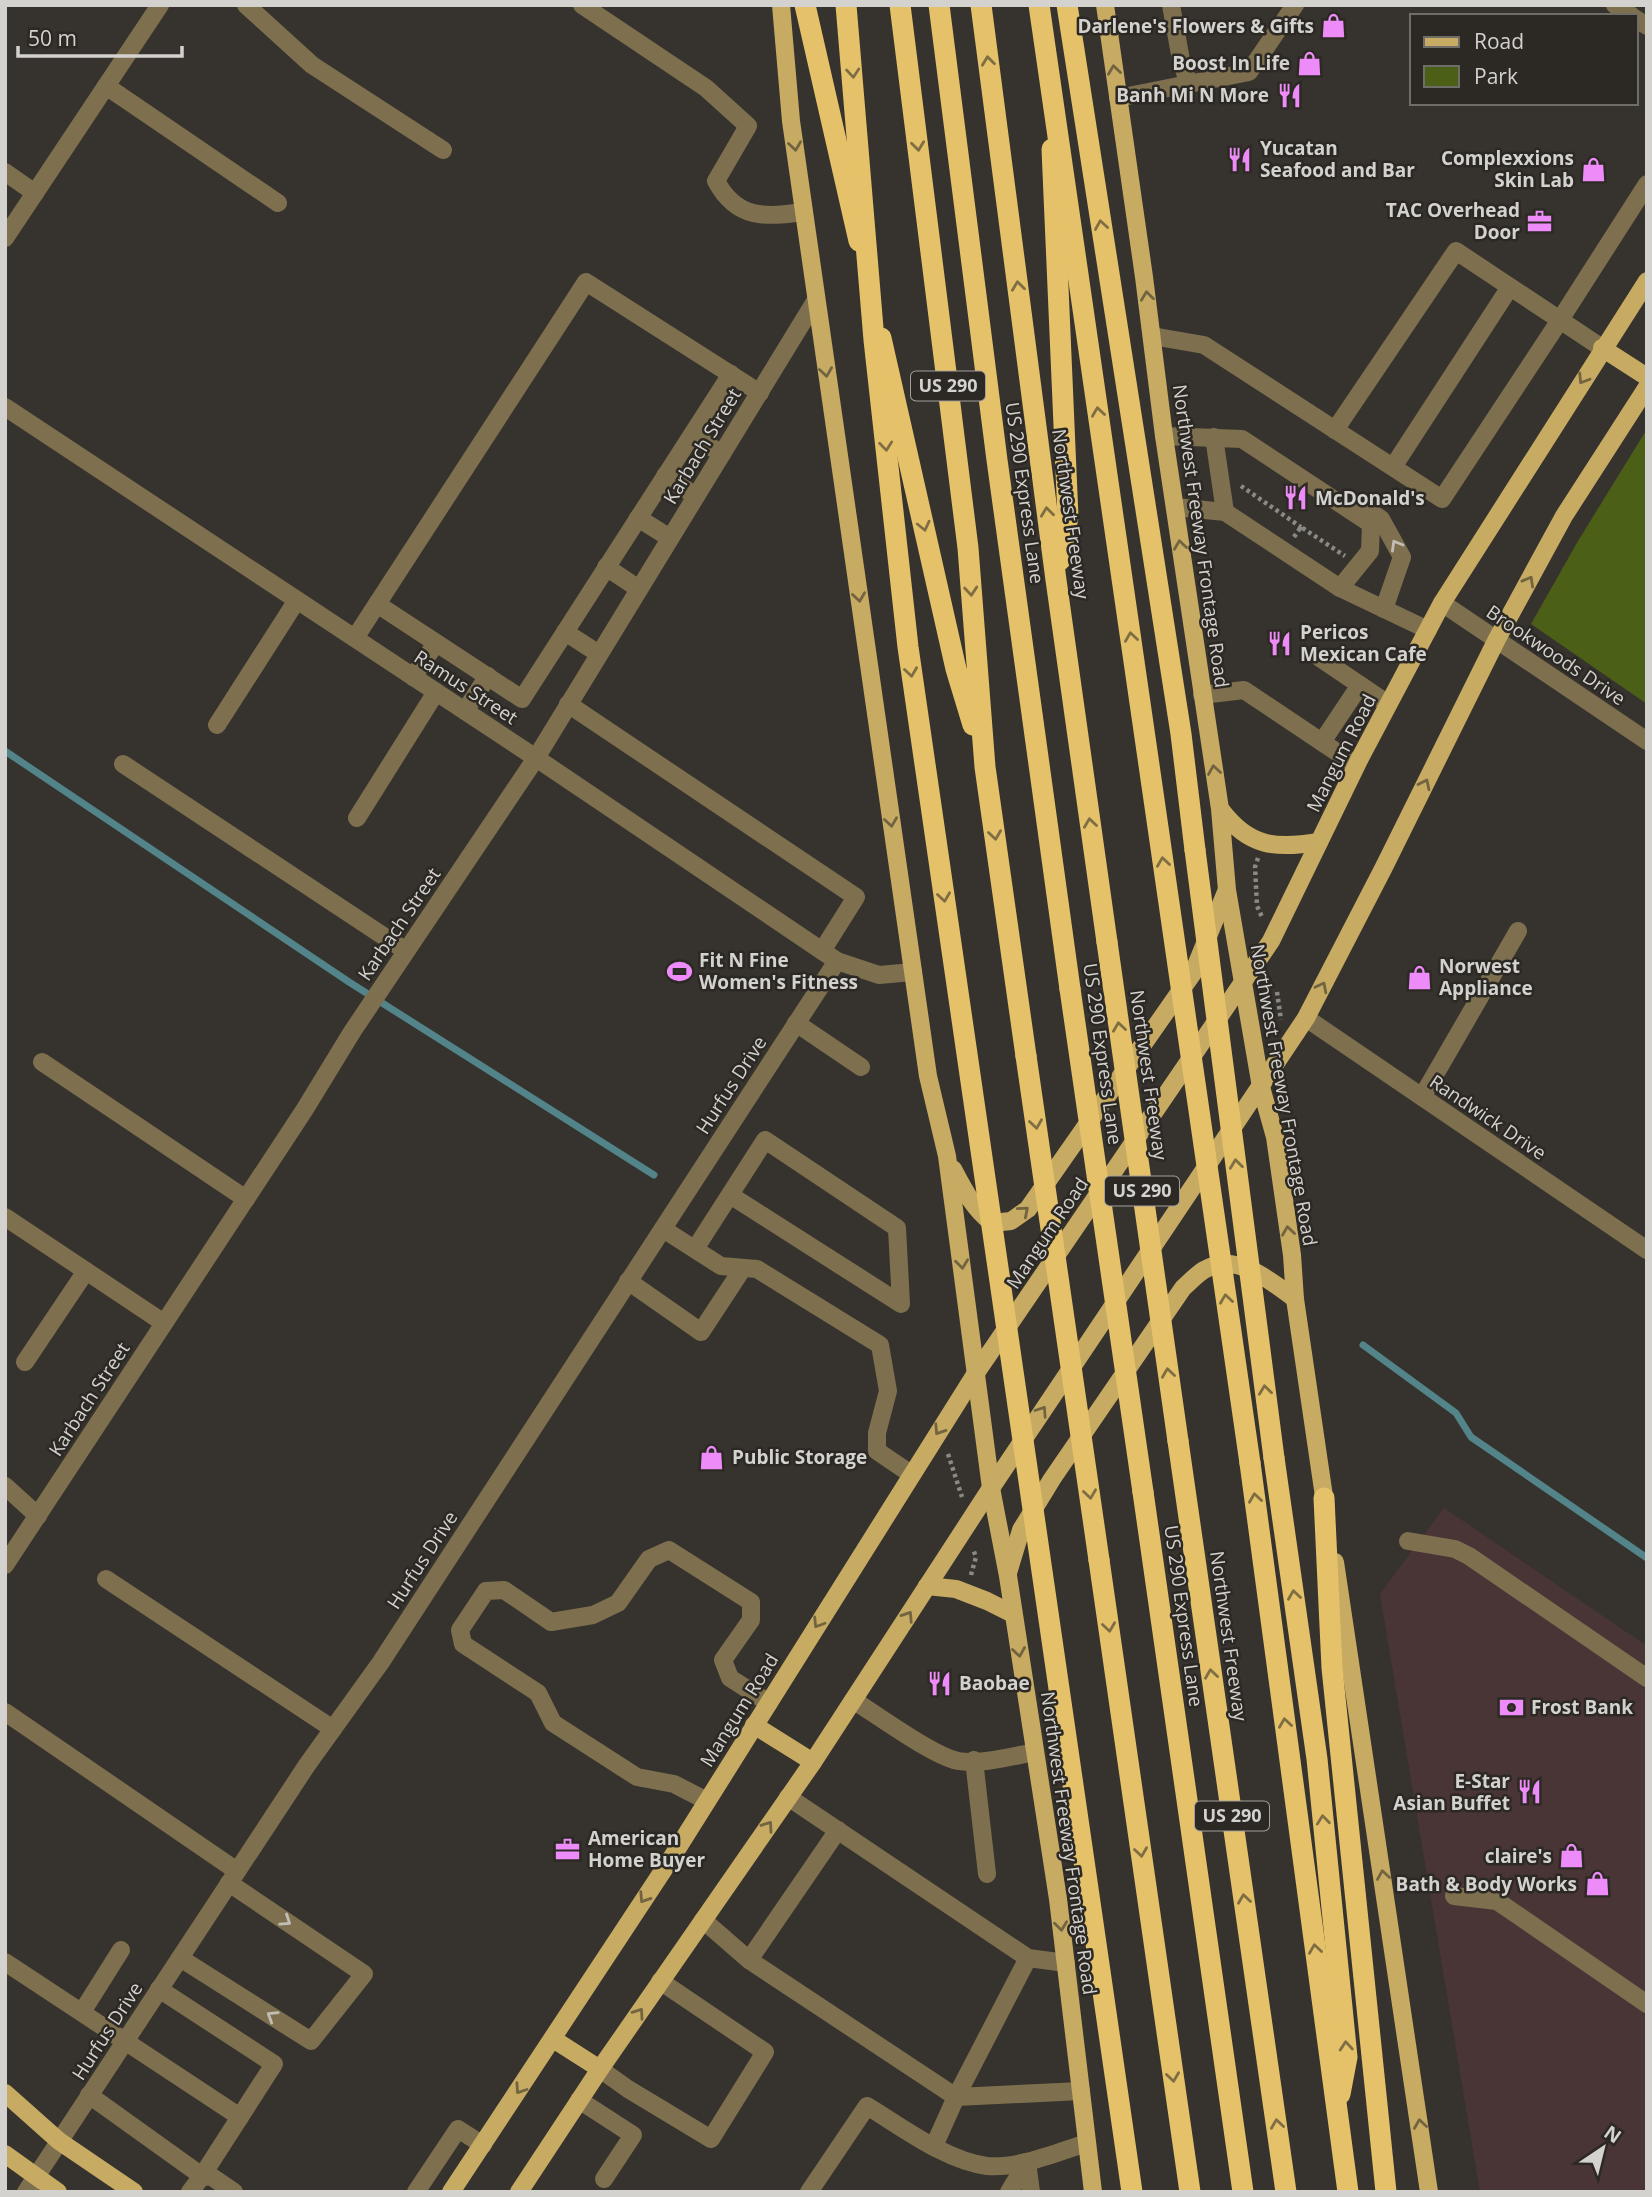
<svg xmlns="http://www.w3.org/2000/svg" width="1652" height="2197" font-family="'Open Sans',sans-serif">
<style>
.commercial{fill:#4a3536}
.green{fill:#4b5f16}
.lines{fill:none;stroke-linecap:round;stroke-linejoin:round}
.stream{stroke:#528489;stroke-width:7}
.path{stroke:#8b8985;stroke-width:4.5;stroke-dasharray:3.5 3.5;stroke-linecap:butt}
.minor{stroke:#7e704e;stroke-width:18}
.major{stroke:#c8ab62;stroke-width:18}
.highway{stroke:#e5c269;stroke-width:21}
.highway-bridge{stroke:#e5c269;stroke-width:21}
.oneway{stroke:#7f6e43}
.oneway2{stroke:#726440}
.oneway3{stroke:#c3beb5}
.labels{text-anchor:middle;stroke-width:5;stroke-linejoin:round;paint-order:stroke}
.shield{fill:#2c2924;stroke:#a29f9c;stroke-width:2}
.shield-label{font-size:18px;font-weight:bold;fill:#d4d2cf}
.poi-label{font-size:19px;font-weight:bold;fill:#d4d2cf;stroke:#2c2924;text-anchor:start}
.street-label{font-size:19px;fill:#d4d2cf;stroke:#2c2924}
</style>
<rect width="100%" height="100%" fill="#36332e"/>
<polygon class="commercial" points="1444,1508 1647,1646 1647,2192 1480,2192 1380,1594"/>
<polygon class="green" points="1647,429 1647,704 1531,624 1578,541"/>
<g class="lines">
<g class="stream">
<polyline points="5,751 349,982 654,1175"/>
<polyline points="1363,1345 1456,1413 1471,1437 1647,1558"/>
</g>
<g class="path">
<polyline points="1241,486 1301,527 1303,524"/>
<polyline points="1294,537 1301,527 1345,556"/>
<polyline points="1258,858 1255,867 1257,906 1262,917"/>
<polyline points="1277,992 1281,1020"/>
<polyline points="948,1454 962,1497"/>
<polyline points="971,1575 976,1557 973,1549"/>
</g>
<g class="minor">
<polyline points="246,5 312,65 443,150"/>
<path d="M582,5L706,88L748,126L716,181C737,220 765,217 804,212"/>
<polyline points="1171,5 1181,60 1189,85"/>
<polyline points="1615,5 1632,16"/>
<polyline points="1636,19 1647,26"/>
<polyline points="106,86 278,203"/>
<polyline points="1118,98 1249,72 1295,5"/>
<polyline points="5,172 35,193"/>
<polyline points="5,238 160,5"/>
<polyline points="1152,336 1204,345 1442,499 1560,320 1602,348"/>
<polyline points="5,407 536,758 837,961 879,975 913,972"/>
<polyline points="1335,430 1456,251 1560,320 1647,184"/>
<polyline points="692,435 722,454"/>
<polyline points="1164,436 1242,439 1371,524 1370,551 1340,588"/>
<polyline points="1214,437 1225,512"/>
<polyline points="1393,467 1510,287"/>
<polyline points="665,476 696,496"/>
<polyline points="1175,507 1225,512 1340,588 1428,630"/>
<polyline points="1366,509 1381,519 1402,557 1384,609"/>
<polyline points="638,518 670,538"/>
<polyline points="606,567 639,589"/>
<polyline points="1442,603 1647,741"/>
<polyline points="377,604 522,699 731,374"/>
<polyline points="565,632 599,654"/>
<polyline points="355,638 586,282 760,393"/>
<polyline points="1320,658 1360,685 1322,742"/>
<polyline points="413,677 436,643"/>
<polyline points="1360,685 1388,704"/>
<polyline points="1202,695 1244,690 1356,765"/>
<polyline points="568,704 856,897 822,951"/>
<polyline points="465,711 488,676"/>
<polyline points="217,725 297,600"/>
<polyline points="123,764 406,951"/>
<polyline points="357,818 436,692"/>
<polyline points="1306,1018 1647,1250"/>
<polyline points="796,1023 861,1067"/>
<polyline points="42,1062 246,1199"/>
<polyline points="1422,1097 1518,931"/>
<polyline points="5,1217 164,1323"/>
<polyline points="663,1229 721,1266 757,1269 880,1345 888,1391 877,1433 877,1451 911,1474"/>
<polyline points="695,1249 765,1140 897,1228 901,1304 730,1195"/>
<polyline points="628,1281 701,1332 743,1268"/>
<polyline points="25,1362 86,1271"/>
<polyline points="5,1486 38,1516"/>
<polyline points="1408,1541 1455,1549 1469,1556 1647,1678"/>
<polyline points="5,1565 305,1109 352,1032 536,758 816,300"/>
<polyline points="106,1579 333,1729"/>
<path d="M853,1700C877,1715 933,1756 958,1761C980,1765 1013,1756 1035,1752"/>
<polyline points="5,1712 237,1871"/>
<polyline points="974,1760 987,1874"/>
<polyline points="788,1797 1028,1958 1066,1963"/>
<polyline points="707,1801 674,1784 637,1777 553,1723 538,1693 463,1644 460,1630 486,1591 504,1590 551,1622 593,1615 618,1603 649,1559 669,1550 751,1602 751,1620 723,1660 730,1678 769,1703"/>
<polyline points="1454,1896 1497,1901 1647,2004"/>
<polyline points="703,1920 749,1960 838,1830"/>
<polyline points="180,1958 311,2041 364,1974 229,1883"/>
<polyline points="749,1960 956,2097 1081,2091"/>
<polyline points="5,1962 240,2117"/>
<polyline points="82,2012 121,1950"/>
<polyline points="600,2069 628,2089 711,2139 765,2052 660,1981"/>
<polyline points="89,2095 202,2176 274,2064 159,1989"/>
<polyline points="579,2100 633,2135 604,2179"/>
<polyline points="934,2146 956,2097 1028,1958"/>
<polyline points="1027,2162 1031,2192"/>
<polyline points="26,2192 307,1765 381,1662 837,961"/>
<polyline points="190,2192 202,2176 212,2177 234,2192"/>
<polyline points="416,2192 458,2129 483,2145"/>
<path d="M809,2192L867,2106C902,2127 946,2161 987,2166C1019,2169 1058,2152 1087,2143"/>
<polyline points="1009,2192 1027,2162"/>
</g>
<g class="major">
<polyline points="781,5 791,121 928,1076 947,1156 991,1488 1008,1576 1058,1899 1093,2192"/>
<polyline points="1105,5 1144,277 1164,436 1220,809 1227,890 1261,1087 1275,1137 1292,1255 1295,1299 1326,1510"/>
<polyline points="1602,348 1647,377"/>
<path d="M1221,810C1249,847 1275,849 1319,842"/>
<path d="M953,1169C964,1190 973,1208 992,1223L1011,1221L1028,1209L1193,973L1226,892"/>
<polyline points="1335,1562 1429,2192"/>
<path d="M1008,1573L1021,1530L1052,1479L1183,1288C1190,1282 1197,1274 1204,1270C1236,1251 1271,1281 1295,1299"/>
<polyline points="927,1586 956,1589 987,1601 1013,1614"/>
<polyline points="754,1725 813,1762"/>
<polyline points="553,2039 600,2069"/>
<polyline points="5,2093 59,2141 134,2192"/>
<polyline points="5,2154 58,2192"/>
<polyline points="451,2192 674,1854 976,1373 1271,941 1359,760 1442,603 1647,281"/>
<polyline points="519,2192 600,2069 813,1762 991,1488 1306,1018 1384,867 1497,639 1564,516 1647,387"/>
</g>
<g class="highway">
<polyline points="805,5 859,241"/>
<polyline points="900,5 968,548 985,767 1026,1056"/>
<polyline points="939,5 997,460 1070,989"/>
<polyline points="981,5 1056,580 1107,942"/>
<polyline points="1067,5 1181,734 1195,850"/>
<polyline points="1052,149 1068,517 1060,560"/>
<polyline points="881,338 956,669 973,725"/>
<polyline points="1178,1441 1286,2192"/>
<polyline points="1274,1458 1317,1759 1347,2057 1340,2094"/>
<polyline points="1250,1463 1348,2192"/>
<polyline points="1143,1492 1243,2192"/>
<polyline points="1324,1498 1332,1668 1386,2192"/>
<polyline points="1099,1560 1190,2192"/>
</g>
<g class="highway-bridge">
<polyline points="846,5 874,340 908,647 1132,2192"/>
<polyline points="1039,5 1250,1463"/>
<polyline points="1195,850 1274,1458"/>
<polyline points="1107,942 1178,1441"/>
<polyline points="1070,989 1143,1492"/>
<polyline points="1026,1056 1099,1560"/>
</g>
</g>
<defs><path id="oneway-chevron" d="M-2-3.5L2.5 0L-2 3.5" fill="none" stroke-width="1.6" stroke-linecap="round" stroke-linejoin="round" transform="scale(1.75)"/></defs>
<g class="oneway">
<use href="#oneway-chevron" transform="translate(988 61) rotate(-97)"/>
<use href="#oneway-chevron" transform="translate(853 73) rotate(85)"/>
<use href="#oneway-chevron" transform="translate(918 146) rotate(83)"/>
<use href="#oneway-chevron" transform="translate(1101 225) rotate(-99)"/>
<use href="#oneway-chevron" transform="translate(1018 286) rotate(-97)"/>
<use href="#oneway-chevron" transform="translate(1098 412) rotate(-98)"/>
<use href="#oneway-chevron" transform="translate(886 446) rotate(84)"/>
<use href="#oneway-chevron" transform="translate(1047 512) rotate(-97)"/>
<use href="#oneway-chevron" transform="translate(924 526) rotate(77)"/>
<use href="#oneway-chevron" transform="translate(971 591) rotate(85)"/>
<use href="#oneway-chevron" transform="translate(1131 637) rotate(-98)"/>
<use href="#oneway-chevron" transform="translate(911 672) rotate(82)"/>
<use href="#oneway-chevron" transform="translate(1090 823) rotate(-98)"/>
<use href="#oneway-chevron" transform="translate(995 835) rotate(82)"/>
<use href="#oneway-chevron" transform="translate(1163 862) rotate(-98)"/>
<use href="#oneway-chevron" transform="translate(944 897) rotate(82)"/>
<use href="#oneway-chevron" transform="translate(1119 1027) rotate(-98)"/>
<use href="#oneway-chevron" transform="translate(1036 1124) rotate(82)"/>
<use href="#oneway-chevron" transform="translate(1236 1164) rotate(-97)"/>
<use href="#oneway-chevron" transform="translate(1226 1299) rotate(-98)"/>
<use href="#oneway-chevron" transform="translate(1168 1373) rotate(-98)"/>
<use href="#oneway-chevron" transform="translate(1265 1390) rotate(-97)"/>
<use href="#oneway-chevron" transform="translate(1090 1494) rotate(82)"/>
<use href="#oneway-chevron" transform="translate(1255 1498) rotate(-98)"/>
<use href="#oneway-chevron" transform="translate(1294 1595) rotate(-98)"/>
<use href="#oneway-chevron" transform="translate(1109 1627) rotate(82)"/>
<use href="#oneway-chevron" transform="translate(1211 1674) rotate(-98)"/>
<use href="#oneway-chevron" transform="translate(1285 1723) rotate(-98)"/>
<use href="#oneway-chevron" transform="translate(1323 1820) rotate(-96)"/>
<use href="#oneway-chevron" transform="translate(1141 1852) rotate(82)"/>
<use href="#oneway-chevron" transform="translate(1244 1899) rotate(-98)"/>
<use href="#oneway-chevron" transform="translate(1315 1949) rotate(-98)"/>
<use href="#oneway-chevron" transform="translate(1346 2046) rotate(-95)"/>
<use href="#oneway-chevron" transform="translate(1173 2077) rotate(82)"/>
<use href="#oneway-chevron" transform="translate(1277 2124) rotate(-98)"/>
</g>
<g class="oneway2">
<use href="#oneway-chevron" transform="translate(1114 70) rotate(-98)"/>
<use href="#oneway-chevron" transform="translate(795 146) rotate(82)"/>
<use href="#oneway-chevron" transform="translate(1147 296) rotate(-97)"/>
<use href="#oneway-chevron" transform="translate(826 372) rotate(82)"/>
<use href="#oneway-chevron" transform="translate(1583 379) rotate(122)"/>
<use href="#oneway-chevron" transform="translate(1180 545) rotate(-98)"/>
<use href="#oneway-chevron" transform="translate(1529 581) rotate(-61)"/>
<use href="#oneway-chevron" transform="translate(859 597) rotate(82)"/>
<use href="#oneway-chevron" transform="translate(1214 770) rotate(-99)"/>
<use href="#oneway-chevron" transform="translate(1425 784) rotate(-64)"/>
<use href="#oneway-chevron" transform="translate(891 822) rotate(82)"/>
<use href="#oneway-chevron" transform="translate(1322 987) rotate(-63)"/>
<use href="#oneway-chevron" transform="translate(1024 1211) rotate(-41)"/>
<use href="#oneway-chevron" transform="translate(1288 1231) rotate(-98)"/>
<use href="#oneway-chevron" transform="translate(962 1264) rotate(83)"/>
<use href="#oneway-chevron" transform="translate(1042 1411) rotate(-56)"/>
<use href="#oneway-chevron" transform="translate(939 1430) rotate(123)"/>
<use href="#oneway-chevron" transform="translate(908 1616) rotate(-57)"/>
<use href="#oneway-chevron" transform="translate(818 1623) rotate(122)"/>
<use href="#oneway-chevron" transform="translate(1019 1652) rotate(81)"/>
<use href="#oneway-chevron" transform="translate(768 1826) rotate(-55)"/>
<use href="#oneway-chevron" transform="translate(1383 1875) rotate(-99)"/>
<use href="#oneway-chevron" transform="translate(644 1898) rotate(123)"/>
<use href="#oneway-chevron" transform="translate(1061 1926) rotate(83)"/>
<use href="#oneway-chevron" transform="translate(639 2013) rotate(-55)"/>
<use href="#oneway-chevron" transform="translate(520 2089) rotate(124)"/>
<use href="#oneway-chevron" transform="translate(1420 2124) rotate(-98)"/>
</g>
<g class="oneway3">
<use href="#oneway-chevron" transform="translate(1396 545) rotate(-120)"/>
<use href="#oneway-chevron" transform="translate(286 1921) rotate(34)"/>
<use href="#oneway-chevron" transform="translate(272 2016) rotate(-148)"/>
</g>
<defs>
<symbol id="shop-bare" viewBox="-9 -9 18 18"><path d="M-5-2.5h2.3a2.7 3.5 0 0 1 5.4 0H5L5.5 6h-11ZM-1.5-2.5h3a1.5 2.3 0 0 0-3 0Z" fill="#ed8cf9" stroke="#2c2924" stroke-width="2.5" paint-order="stroke"/></symbol>
<symbol id="restaurant-bare" viewBox="-9 -9 18 18"><path d="M-5-6h1v4h1v-4h1v4h1v-4h1v5L-1.5 .5V6h-2V.5L-5-1ZM5-6V6H3V1.5H1.5Q1.5-4 5-6Z" fill="#ed8cf9" stroke="#2c2924" stroke-width="2.5" paint-order="stroke"/></symbol>
<symbol id="office-bare" viewBox="-9 -9 18 18"><path d="M-6-3h4V-5.5h4V-3h4V5H-6ZM-1-4.5V-3h2v-1.5ZM-6 0V1H6V0Z" fill="#ed8cf9" stroke="#2c2924" stroke-width="2.5" paint-order="stroke"/></symbol>
<symbol id="stadium-bare" viewBox="-9 -9 18 18"><path d="M0-5a6.5 5 0 1 0 0 10a6.5 5 0 1 0 0-10ZM-3.5-1.8h7v3.6h-7Z" fill="#ed8cf9" stroke="#2c2924" stroke-width="2.5" paint-order="stroke"/></symbol>
<symbol id="bank-bare" viewBox="-9 -9 18 18"><path d="M-6-4H6V4H-6ZM0-2.3a2.3 2.3 0 1 0 0 4.6a2.3 2.3 0 1 0 0-4.6Z" fill="#ed8cf9" stroke="#2c2924" stroke-width="2.5" paint-order="stroke"/></symbol>
</defs>
<g fill-rule="evenodd">
<use href="#shop-bare" x="1316" y="8" width="35" height="35"/>
<use href="#shop-bare" x="1292" y="46" width="35" height="35"/>
<use href="#restaurant-bare" x="1272" y="78" width="35" height="35"/>
<use href="#restaurant-bare" x="1222" y="142" width="35" height="35"/>
<use href="#shop-bare" x="1576" y="152" width="35" height="35"/>
<use href="#office-bare" x="1522" y="204" width="35" height="35"/>
<use href="#restaurant-bare" x="1278" y="480" width="35" height="35"/>
<use href="#restaurant-bare" x="1262" y="626" width="35" height="35"/>
<use href="#stadium-bare" x="662" y="954" width="35" height="35"/>
<use href="#shop-bare" x="1402" y="960" width="35" height="35"/>
<use href="#shop-bare" x="694" y="1440" width="35" height="35"/>
<use href="#restaurant-bare" x="922" y="1666" width="35" height="35"/>
<use href="#bank-bare" x="1494" y="1690" width="35" height="35"/>
<use href="#restaurant-bare" x="1512" y="1774" width="35" height="35"/>
<use href="#office-bare" x="550" y="1832" width="35" height="35"/>
<use href="#shop-bare" x="1554" y="1838" width="35" height="35"/>
<use href="#shop-bare" x="1580" y="1866" width="35" height="35"/>
</g>
<g class="labels">
<g class="shield">
<rect x="911" y="371.5" width="74" height="29" rx="5"/>
<rect x="1105" y="1176.5" width="74" height="29" rx="5"/>
<rect x="1195" y="1801.5" width="74" height="29" rx="5"/>
</g>
<g class="shield-label">
<text x="948" y="392">US 290</text>
<text x="1142" y="1197">US 290</text>
<text x="1232" y="1822">US 290</text>
</g>
<g class="poi-label">
<text x="1314" y="33" text-anchor="end">Darlene's Flowers &amp; Gifts</text>
<text x="1290" y="70" text-anchor="end">Boost In Life</text>
<text x="1269" y="102" text-anchor="end">Banh Mi N More</text>
<text x="1260" y="155">Yucatan<tspan x="1260" dy="22">Seafood and Bar</tspan></text>
<text x="1574" y="165" text-anchor="end">Complexxions<tspan x="1574" dy="22">Skin Lab</tspan></text>
<text x="1520" y="217" text-anchor="end">TAC Overhead<tspan x="1520" dy="22">Door</tspan></text>
<text x="1315" y="505">McDonald's</text>
<text x="1300" y="639">Pericos<tspan x="1300" dy="22">Mexican Cafe</tspan></text>
<text x="699" y="967">Fit N Fine<tspan x="699" dy="22">Women's Fitness</tspan></text>
<text x="1439" y="973">Norwest<tspan x="1439" dy="22">Appliance</tspan></text>
<text x="732" y="1464">Public Storage</text>
<text x="959" y="1690">Baobae</text>
<text x="1531" y="1714">Frost Bank</text>
<text x="1510" y="1788" text-anchor="end">E-Star<tspan x="1510" dy="22">Asian Buffet</tspan></text>
<text x="588" y="1845">American<tspan x="588" dy="22">Home Buyer</tspan></text>
<text x="1552" y="1863" text-anchor="end">claire's</text>
<text x="1577" y="1891" text-anchor="end">Bath &amp; Body Works</text>
</g>
<g class="street-label">
<text transform="translate(702 446) rotate(-59)" y="7">Karbach Street</text>
<text transform="translate(1025 493) rotate(82)" y="7">US 290 Express Lane</text>
<text transform="translate(1071 514) rotate(82)" y="7">Northwest Freeway</text>
<text transform="translate(1201 536) rotate(82)" y="7">Northwest Freeway Frontage Road</text>
<text transform="translate(1556 655) rotate(34)" y="7">Brookwoods Drive</text>
<text transform="translate(466 687) rotate(33)" y="7">Ramus Street</text>
<text transform="translate(1341 753) rotate(-63)" y="7">Mangum Road</text>
<text transform="translate(399 924) rotate(-56)" y="7">Karbach Street</text>
<text transform="translate(1103 1054) rotate(82)" y="7">US 290 Express Lane</text>
<text transform="translate(1149 1075) rotate(82)" y="7">Northwest Freeway</text>
<text transform="translate(731 1085) rotate(-57)" y="7">Hurfus Drive</text>
<text transform="translate(1284 1095) rotate(80)" y="7">Northwest Freeway Frontage Road</text>
<text transform="translate(1488 1117) rotate(34)" y="7">Randwick Drive</text>
<text transform="translate(1047 1233) rotate(-56)" y="7">Mangum Road</text>
<text transform="translate(89 1399) rotate(-57)" y="7">Karbach Street</text>
<text transform="translate(422 1560) rotate(-57)" y="7">Hurfus Drive</text>
<text transform="translate(1184 1616) rotate(82)" y="7">US 290 Express Lane</text>
<text transform="translate(1229 1636) rotate(82)" y="7">Northwest Freeway</text>
<text transform="translate(739 1710) rotate(-58)" y="7">Mangum Road</text>
<text transform="translate(1069 1843) rotate(82)" y="7">Northwest Freeway Frontage Road</text>
<text transform="translate(107 2031) rotate(-57)" y="7">Hurfus Drive</text>
</g>
</g>
<rect width="1652" height="2197" fill="none" stroke="#d4d2cf" stroke-width="14"/>
<rect x="1410" y="14" width="228" height="91" fill="#2c2924" stroke="#6f6d68" stroke-width="2"/>
<rect x="1424" y="37" width="35" height="10" fill="#c8ab62" stroke="#6f6d68" stroke-width="2"/>
<text x="1474" y="49" font-size="21" fill="#d4d2cf">Road</text>
<rect x="1424" y="66" width="35" height="21" fill="#4b5f16" stroke="#6f6d68" stroke-width="2"/>
<text x="1474" y="84" font-size="21" fill="#d4d2cf">Park</text>
<g transform="translate(1603 2148) rotate(35)" stroke="#2c2924" stroke-width="5" paint-order="stroke">
<path d="M0-5L12 26L0 18L-12 26Z" fill="#d4d2cf"/>
<text y="-10" font-size="19" font-weight="bold" text-anchor="middle" fill="#d4d2cf">N</text>
</g>
<path d="M18 46v10h164v-10" fill="none" stroke="#d4d2cf" stroke-width="3.5"/>
<text x="28" y="46" font-size="21" fill="#d4d2cf" stroke="#2c2924" stroke-width="5" paint-order="stroke">50 m</text>
</svg>
